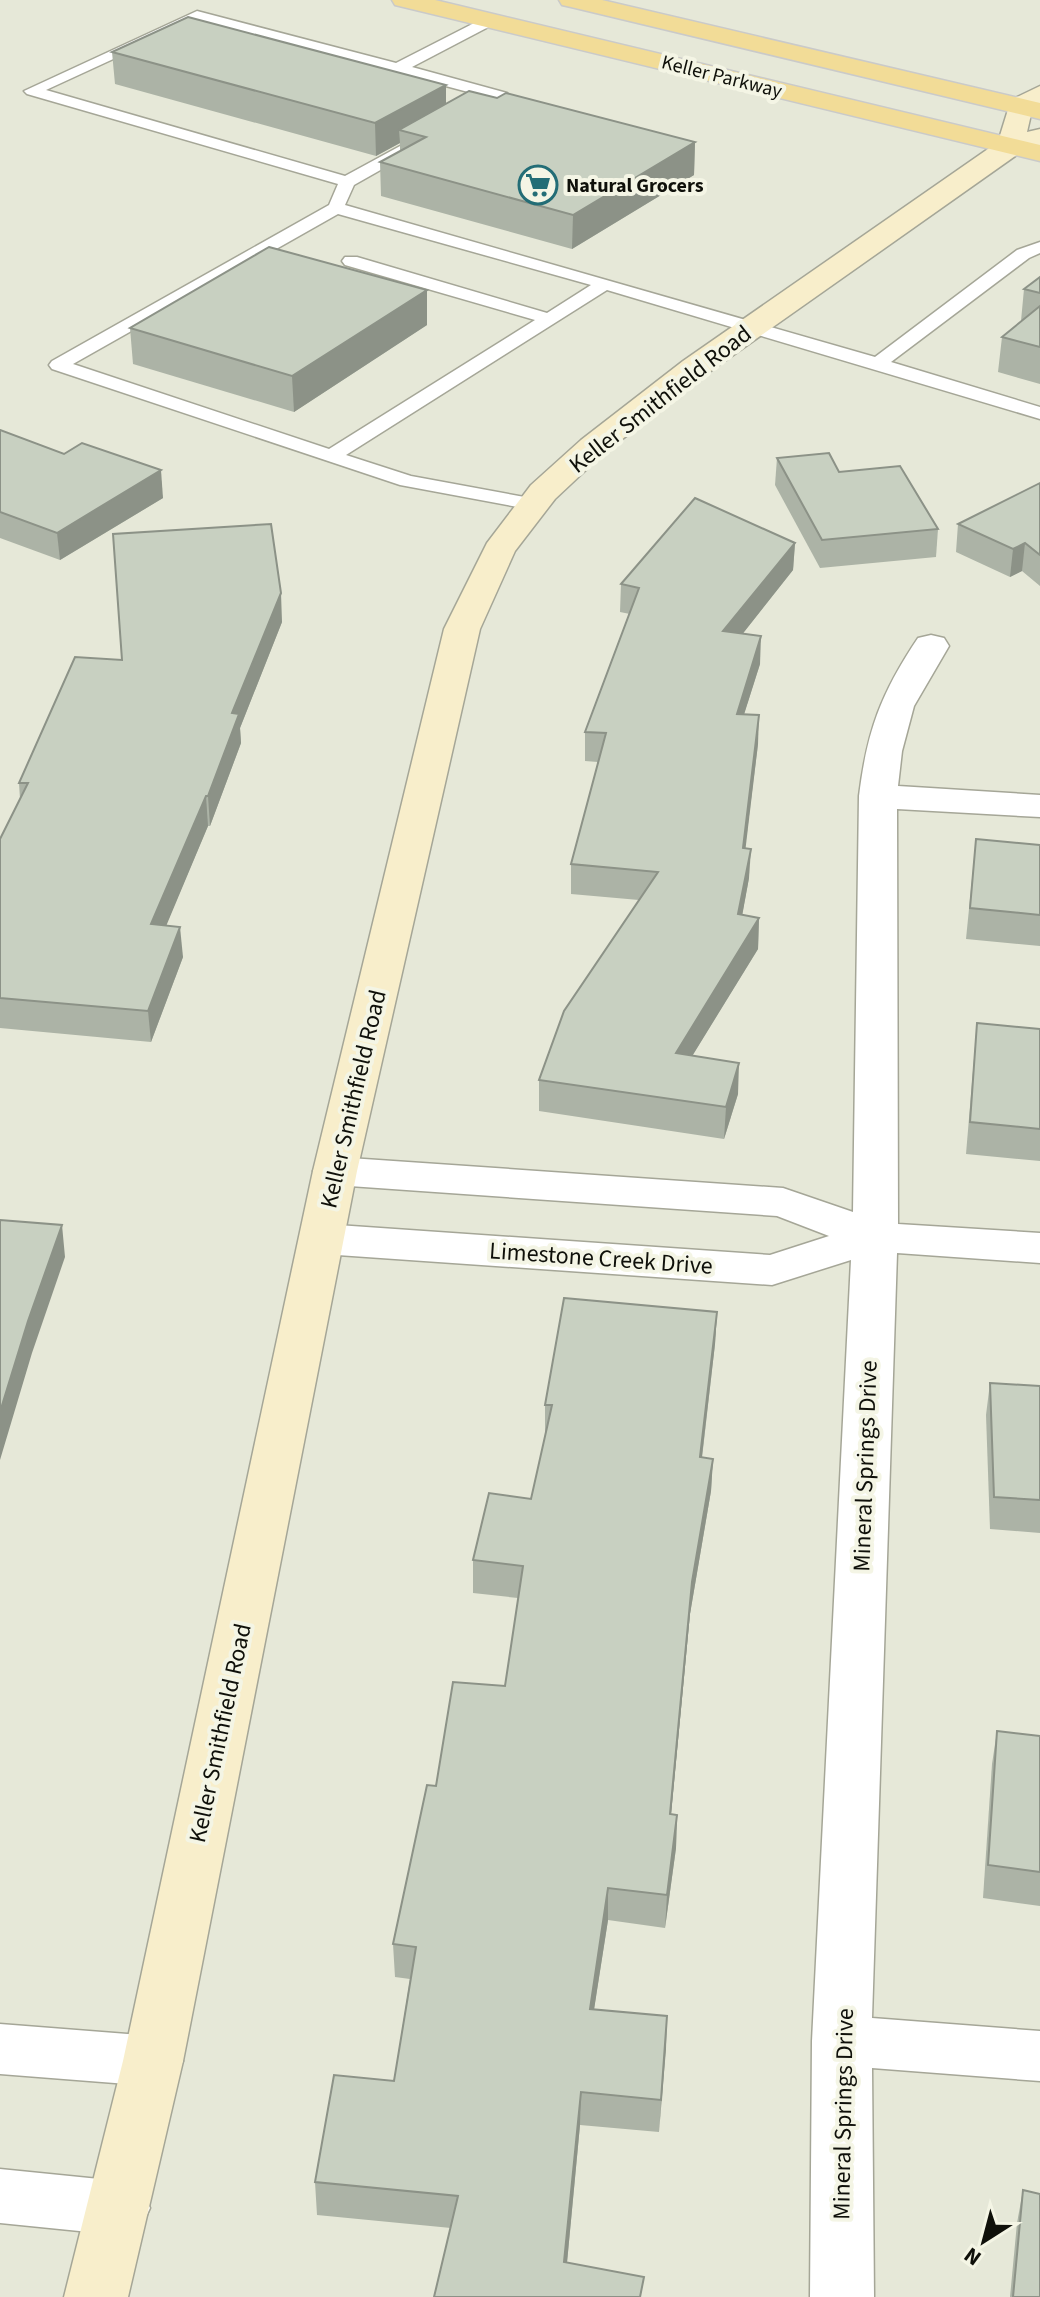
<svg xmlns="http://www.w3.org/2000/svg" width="1040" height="2297" font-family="'Source Sans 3',sans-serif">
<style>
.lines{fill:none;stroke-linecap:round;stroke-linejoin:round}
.lane-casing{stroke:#a5a697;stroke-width:3}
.street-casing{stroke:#a5a697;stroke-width:3}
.secondary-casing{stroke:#a5a697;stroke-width:3}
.primary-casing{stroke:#cacac9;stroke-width:3}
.lane{fill:#fff;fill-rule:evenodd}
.street{fill:#fff;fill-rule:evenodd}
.secondary{fill:#f8eecb;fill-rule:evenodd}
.primary{fill:#f2dc97;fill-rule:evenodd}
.wall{fill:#acb3a6}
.shaded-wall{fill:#8c9287}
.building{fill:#c8d0c1;stroke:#8c9287;stroke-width:2}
.labels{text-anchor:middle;stroke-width:8;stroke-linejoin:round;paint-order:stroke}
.far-street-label{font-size:20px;fill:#0f100a;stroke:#f4f5e5}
.far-poi-label{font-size:20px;font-weight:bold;fill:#0f100a;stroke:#f4f5e5;text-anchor:start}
.street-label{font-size:24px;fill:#0f100a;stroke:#f4f5e5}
</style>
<rect width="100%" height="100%" fill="#e6e8d8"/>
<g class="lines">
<defs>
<path id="lane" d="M197,11L396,63L486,17H496V23L412,67L507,93L510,96L502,101L198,20L46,90L345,176L402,145H414V151L354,185L345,205L875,357L1017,250L1040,242V253L1029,258L891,362L1040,407V419L607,290L346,455L411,476L541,500L544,504L534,510L400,485L52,369L49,365L52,361L329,205L338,184L27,94L24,91ZM338,214L591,285L547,313L357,257H345L342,261L345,265L535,320L329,449L73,364Z"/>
<g id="street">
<path d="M931,635L944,638L949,646L914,706L902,751L898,786L1040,795V817L897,809L898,1224L1040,1233V1263L897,1253L872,2018L1040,2031V2081L872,2068L874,2297H810L812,2041L851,1260L772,1285L323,1254L307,1249L300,1239L307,1229L323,1224L770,1255L829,1236L777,1216L335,1185L319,1181L313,1171L319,1161L335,1157L783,1188L853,1212L859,796C867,731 881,693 918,638Z"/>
<polygon points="0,2024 153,2036 174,2043 183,2061 174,2079 153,2086 0,2074"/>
<polygon points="0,2169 119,2181 141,2189 150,2208 141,2227 119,2235 0,2223"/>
</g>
<polygon id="secondary" points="1040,86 1040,105 1032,110 1027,132 1040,129 1040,146 1021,152 705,375 603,454 555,499 515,551 480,629 357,1171 183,2061 128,2297 64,2297 123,2061 313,1171 444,629 487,543 531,485 581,440 683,361 998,142 1011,100"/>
<g id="primary">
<polygon points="392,0 435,0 1040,145 1040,161 395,5"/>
<polygon points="559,0 602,0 1040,103 1040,119 571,7 562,5"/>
</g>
</defs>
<use href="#lane" class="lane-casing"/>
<use href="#street" class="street-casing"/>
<use href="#secondary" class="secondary-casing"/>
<use href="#primary" class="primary-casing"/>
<use href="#lane" class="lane"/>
<use href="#street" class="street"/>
<use href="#secondary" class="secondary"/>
<use href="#primary" class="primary"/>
</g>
<g class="wall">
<polygon points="112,52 446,104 497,98 695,142 694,175 572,249 381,196 380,162 400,151 400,143 376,156 115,84"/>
<polygon points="1040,277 1040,384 998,372 1002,337 1021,321 1024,289"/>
<polygon points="427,290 427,325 294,412 133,364 130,328"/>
<polygon points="0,430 163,498 60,560 0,538"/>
<polygon points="777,458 839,472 938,529 936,557 820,568 775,485"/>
<polygon points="1040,483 1040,586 1022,571 1010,577 956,552 958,524"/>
<polygon points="795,543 793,570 743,633 760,664 744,714 758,744 745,848 749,878 742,915 759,918 758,949 692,1056 738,1094 724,1139 539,1111 539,1080 639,900 571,894 571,864 598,762 585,761 585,732 630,614 620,612 621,584"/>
<polygon points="282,622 240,728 241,743 210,826 208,826 166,925 183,957 151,1042 0,1028 0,839 20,799 19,783 122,660"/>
<polygon points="976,839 1040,845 1040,946 966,939"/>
<polygon points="977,1023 1040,1029 1040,1161 966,1154"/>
<polygon points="717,1312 715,1344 702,1458 713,1459 711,1491 690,1614 671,1814 677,1815 676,1848 665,1928 608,1920 594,2009 667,2016 659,2132 580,2125 567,2263 643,2297 451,2228 317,2215 315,2182 394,2081 410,1979 395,1977 393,1944 436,1786 505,1686 518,1598 473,1593 473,1560 531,1499 545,1437 545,1405"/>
<polygon points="990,1383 1040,1386 1040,1533 990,1529 986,1415"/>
<polygon points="997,1731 1040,1736 1040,1906 983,1898 992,1764"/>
<polygon points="1023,2190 1040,2297 1010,2297 1017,2223"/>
</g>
<g class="shaded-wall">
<polygon points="446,85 446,117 399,130 400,143 376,156 375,123"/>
<polygon points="695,142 694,175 572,249 573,215"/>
<polygon points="427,290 427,325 294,412 292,376"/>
<polygon points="161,470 163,498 60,560 57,533"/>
<polygon points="795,543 793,570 722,660 723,631"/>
<polygon points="1025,543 1022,571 1010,577 1013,549"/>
<polygon points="281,593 282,622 240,728 241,743 210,826 208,796 232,713"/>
<polygon points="761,636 760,664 735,743 737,714"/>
<polygon points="759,715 758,744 742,878 743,848"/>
<polygon points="206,796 208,826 154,955 151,924"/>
<polygon points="751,849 749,878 737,944 738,914"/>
<polygon points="759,918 758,949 675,1084 676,1053"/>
<polygon points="180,927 183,957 151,1042 148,1011"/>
<polygon points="739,1063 738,1094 724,1139 726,1107"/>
<polygon points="62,1225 65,1257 32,1353 0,1460 0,1412 28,1321"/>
<polygon points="717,1312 715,1344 698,1490 700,1457"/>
<polygon points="713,1459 711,1491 690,1614 668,1847 670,1814 692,1582"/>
<polygon points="677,1815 676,1848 665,1928 667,1895"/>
<polygon points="608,1888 608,1920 589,2042 590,2009"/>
<polygon points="667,2016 666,2049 659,2132 661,2100"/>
<polygon points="581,2092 580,2125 564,2294 564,2262"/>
</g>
<g class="building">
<polygon points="188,17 446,85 375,123 112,52"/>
<polygon points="469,91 497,98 506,93 695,142 573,215 380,162 426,137 399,130"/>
<polygon points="269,247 427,290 292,376 130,328"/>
<polygon points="1040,277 1040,293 1024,289"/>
<polygon points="1040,306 1040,347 1002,337"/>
<polygon points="0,430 64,454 82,443 161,470 57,533 0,512"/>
<polygon points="829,453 839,472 900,466 938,529 822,540 777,458"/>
<polygon points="1040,483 1040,555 1025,543 1013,549 958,524"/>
<polygon points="695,498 795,543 723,631 761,636 737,714 759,715 743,848 751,849 738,914 759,918 676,1053 739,1063 726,1107 539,1080 564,1011 658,872 571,864 606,733 585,732 639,588 621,584"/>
<polygon points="271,524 281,593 232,713 239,714 208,796 206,796 151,924 180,927 148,1011 0,998 0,839 28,783 19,783 75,657 122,660 113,534"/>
<polygon points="976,839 1040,845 1040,915 970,908"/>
<polygon points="977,1023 1040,1029 1040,1129 970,1122"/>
<polygon points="0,1220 62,1225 28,1321 0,1412"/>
<polygon points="564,1298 717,1312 700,1457 713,1459 692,1582 670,1814 677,1815 667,1895 608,1888 590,2009 667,2016 661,2100 581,2092 564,2262 644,2277 640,2297 434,2297 458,2196 315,2182 334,2075 394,2081 416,1947 393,1944 427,1785 436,1786 453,1682 505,1686 523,1566 473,1560 489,1493 531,1499 552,1405 545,1405"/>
<polygon points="990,1383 1040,1386 1040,1500 994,1497"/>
<polygon points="997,1731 1040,1736 1040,1872 988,1865"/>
<polygon points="1023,2190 1040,2194 1040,2297 1013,2297"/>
</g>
<defs>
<symbol id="supermarket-ring" viewBox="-11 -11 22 22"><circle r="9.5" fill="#f4f5e5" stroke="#236d76" stroke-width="1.5"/><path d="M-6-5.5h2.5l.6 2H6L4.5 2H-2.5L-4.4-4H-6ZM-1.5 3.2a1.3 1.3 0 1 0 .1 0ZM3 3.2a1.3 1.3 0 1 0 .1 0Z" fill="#236d76"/></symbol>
</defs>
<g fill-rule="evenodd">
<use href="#supermarket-ring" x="516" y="163" width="44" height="44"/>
</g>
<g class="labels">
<g class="far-street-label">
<text transform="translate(722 76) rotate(14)" y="7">Keller Parkway</text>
</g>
<g class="far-poi-label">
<text x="566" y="192">Natural Grocers</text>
</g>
<g class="street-label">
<text transform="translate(660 399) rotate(-38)" y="8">Keller Smithfield Road</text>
<text transform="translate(353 1099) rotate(-77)" y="8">Keller Smithfield Road</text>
<text transform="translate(601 1258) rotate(4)" y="8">Limestone Creek Drive</text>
<text transform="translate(865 1466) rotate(-88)" y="8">Mineral Springs Drive</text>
<text transform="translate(220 1733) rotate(-78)" y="8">Keller Smithfield Road</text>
<text transform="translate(843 2114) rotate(-89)" y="8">Mineral Springs Drive</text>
</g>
</g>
<g transform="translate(984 2241) rotate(216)" stroke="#f4f5e5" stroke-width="6" paint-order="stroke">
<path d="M0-6L14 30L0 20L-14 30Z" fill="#0f100a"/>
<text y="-12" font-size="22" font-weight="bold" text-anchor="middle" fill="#0f100a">N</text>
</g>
</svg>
